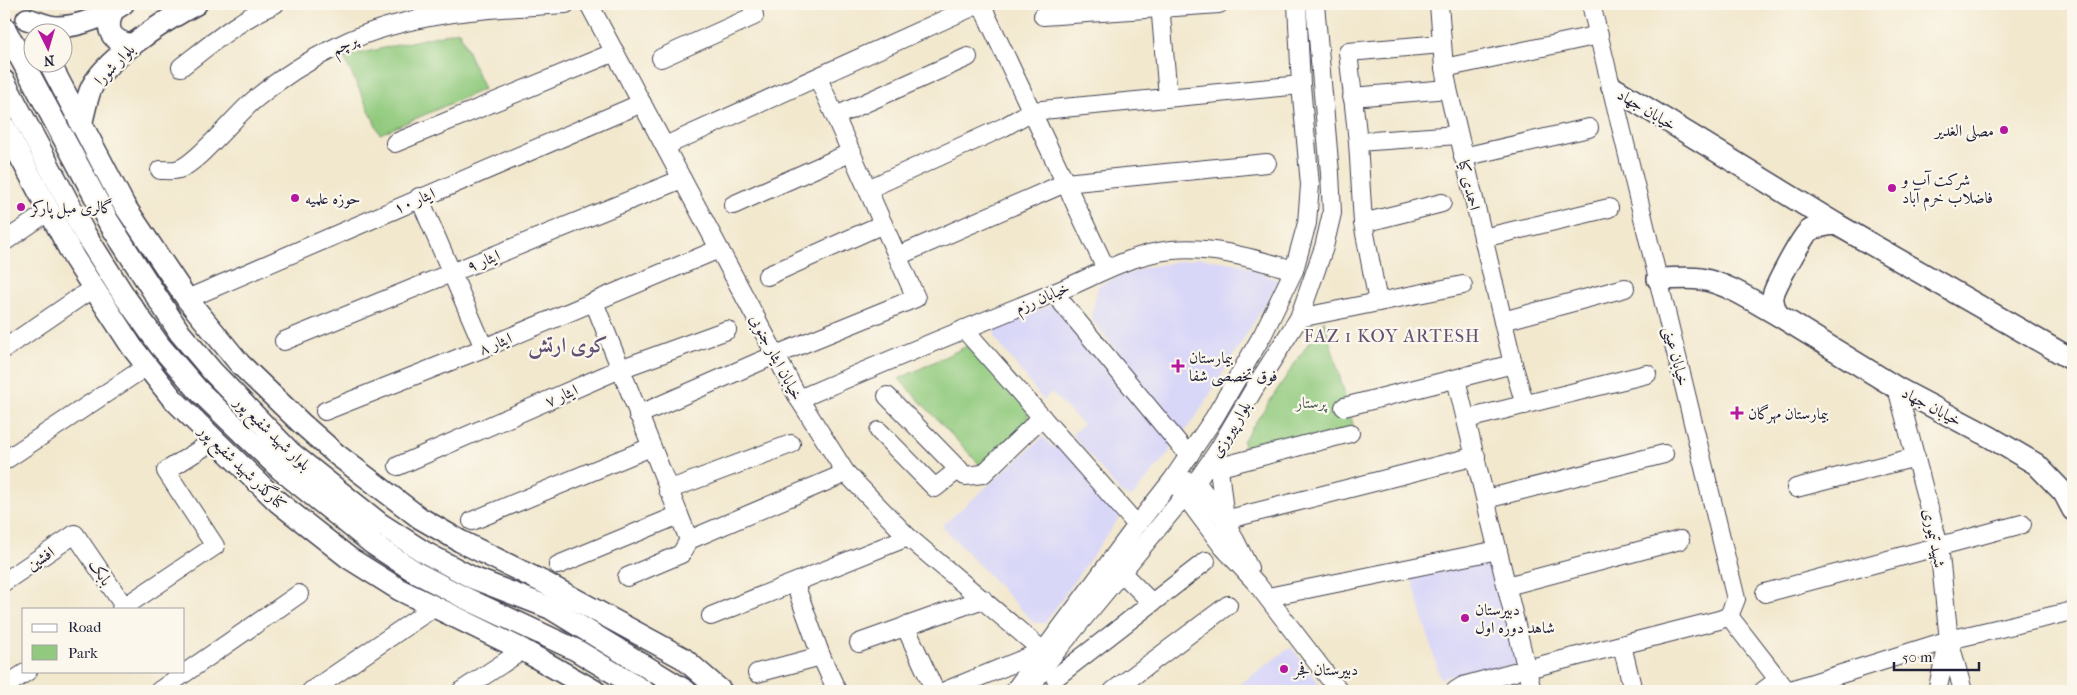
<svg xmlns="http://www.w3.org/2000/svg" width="2077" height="695" font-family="'IM FELL French Canon',Amiri,serif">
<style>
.built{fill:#d9d7f8}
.green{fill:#91ca7e;stroke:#5a765c}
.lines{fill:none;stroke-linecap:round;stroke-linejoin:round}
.minor-casing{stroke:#414051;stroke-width:20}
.major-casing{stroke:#414051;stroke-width:24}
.minor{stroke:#fff;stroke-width:18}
.major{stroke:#fff;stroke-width:21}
.poi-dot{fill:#b5179e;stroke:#fbf7ec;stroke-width:2}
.labels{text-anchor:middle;stroke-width:4.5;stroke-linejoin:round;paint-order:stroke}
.street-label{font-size:16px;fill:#22223b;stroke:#fbf7ec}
.poi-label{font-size:16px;fill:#22223b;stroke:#fbf7ec;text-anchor:start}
.park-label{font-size:16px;fill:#495d52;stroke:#fbf7ec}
.neighbourhood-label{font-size:18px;letter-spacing:1px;fill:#615275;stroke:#fbf7ec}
.district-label{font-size:21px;font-weight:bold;fill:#615275;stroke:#fbf7ec}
</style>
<rect width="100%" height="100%" fill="#fbf7ec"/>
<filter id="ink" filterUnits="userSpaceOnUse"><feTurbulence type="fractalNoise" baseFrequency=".02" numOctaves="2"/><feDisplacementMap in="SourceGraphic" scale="10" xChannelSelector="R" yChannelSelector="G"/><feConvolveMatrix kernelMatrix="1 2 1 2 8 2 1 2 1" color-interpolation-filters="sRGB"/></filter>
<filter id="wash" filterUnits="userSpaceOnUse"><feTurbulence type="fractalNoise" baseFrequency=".0096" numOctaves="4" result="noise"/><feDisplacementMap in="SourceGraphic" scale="20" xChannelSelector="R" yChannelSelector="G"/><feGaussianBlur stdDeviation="1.12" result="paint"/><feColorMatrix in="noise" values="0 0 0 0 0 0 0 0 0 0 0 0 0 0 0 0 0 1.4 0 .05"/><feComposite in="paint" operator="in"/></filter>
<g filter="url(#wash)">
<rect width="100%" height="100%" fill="#f2e8ce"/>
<g class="built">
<polygon points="1200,258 1241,264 1279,281 1197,415 1182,435 1091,318 1098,285 1147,267"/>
<polygon points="1053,304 1173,442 1168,454 1132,497 1122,494 1072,434 1083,425 1051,392 1044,401 995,338 995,330"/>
<polygon points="1043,437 1053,448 1062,442 1123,512 1045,623 1034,623 942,526"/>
<polygon points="1492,560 1517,664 1440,678 1412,579"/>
<polygon points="1291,647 1325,691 1230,691"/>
</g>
<g class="green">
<polygon points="459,31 484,89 380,134 344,57"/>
<polygon points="1324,320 1354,428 1245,454 1243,441"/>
<polygon points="967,346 1027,405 1029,425 981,466 899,379"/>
</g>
</g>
<g filter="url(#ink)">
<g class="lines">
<defs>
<g id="minor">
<polyline points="589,4 799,399 846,473 908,537 1043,651 945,691"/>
<polyline points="981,4 1106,269"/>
<polyline points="1160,4 1168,97"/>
<polyline points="1439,4 1444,68 1448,89 1513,364 1525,405"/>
<polyline points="1591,4 1736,599 1729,616"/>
<polyline points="1043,16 1219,4"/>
<polyline points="661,58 754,16 752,4"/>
<path d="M181,67C211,44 240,19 275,4"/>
<polyline points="1444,68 1599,35"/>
<polyline points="1352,97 1448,89"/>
<polyline points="836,116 968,57"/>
<polyline points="1358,142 1458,135"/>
<polyline points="395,143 615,52"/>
<polyline points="665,146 979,4"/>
<polyline points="1463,157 1589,128"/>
<path d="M160,170C166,170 174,171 179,169C197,164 236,115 254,100C280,78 309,60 340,45C407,12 492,8 566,4"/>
<polyline points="868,189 1004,127 1032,111 1301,85"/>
<polyline points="419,197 484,348"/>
<polyline points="733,205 852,152"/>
<polyline points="1363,223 1442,203"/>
<polyline points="1483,238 1609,208"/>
<polyline points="4,242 49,211"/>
<polyline points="898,256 1065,183 1267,163"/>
<polyline points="767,276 883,224"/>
<polyline points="1054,293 1189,456"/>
<polyline points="187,299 642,103"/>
<polyline points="594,302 689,540"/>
<polyline points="1378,302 1363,223 1358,142 1348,52 1442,44"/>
<polyline points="1299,318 1463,285"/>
<polyline points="1503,321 1625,288"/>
<polyline points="964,329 1137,525"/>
<polyline points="284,341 682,179"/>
<polyline points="4,349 93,288"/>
<polyline points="1456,379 1532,691"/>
<polyline points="1897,388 1939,546 1949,640 1937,691"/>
<polyline points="887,396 965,476 983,474 1042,417"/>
<path d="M799,399C882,363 967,328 1051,294C1091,279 1128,254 1172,250C1215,246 1254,259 1294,270"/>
<polyline points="1344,407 1513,364"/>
<polyline points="325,411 484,348 719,249"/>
<polyline points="638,415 761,361 916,298 818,78"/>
<polyline points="1467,419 1647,374"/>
<polyline points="879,431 935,488 959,469"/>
<polyline points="1217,452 1225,520 1476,456"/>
<polyline points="4,461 147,366"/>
<polyline points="398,466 620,369 727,330"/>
<polyline points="1220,467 1350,433"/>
<polyline points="1186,481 1196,482 1225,520 1249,568"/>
<polyline points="1179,488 1223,547 1257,584 1339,691"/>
<polyline points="1796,488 1916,457"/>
<polyline points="668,490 791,444"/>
<polyline points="1486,499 1664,454"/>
<polyline points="472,521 651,447"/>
<polyline points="689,540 846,473"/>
<polyline points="558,565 679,515"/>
<polyline points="1122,573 1151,602"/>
<polyline points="627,577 681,554 689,540"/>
<polyline points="4,582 75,534 126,609"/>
<polyline points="795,584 821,656 837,691"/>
<polyline points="1507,586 1680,540"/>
<polyline points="1765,593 2022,524"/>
<polyline points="1268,597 1498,550"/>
<polyline points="121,609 215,546 166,471 215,440"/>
<polyline points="711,616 908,537"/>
<polyline points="1729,616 1787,691"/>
<polyline points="905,626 935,691"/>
<polyline points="859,643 983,599"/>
<polyline points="1950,643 1963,691"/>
<polyline points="1622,645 1633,691"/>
<polyline points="1527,669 1719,620 1729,616"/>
<polyline points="757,673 821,656"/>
<polyline points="1055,678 1206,561"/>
<polyline points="4,687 28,671"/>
<polyline points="159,691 299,594"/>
<polyline points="311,691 434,607"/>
<polyline points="461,691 523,650"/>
<polyline points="1014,691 1137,525 1173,479 1214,418 1263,334 1294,270 1307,223 1310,185 1301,85 1297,4"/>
<polyline points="1029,691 1045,665 1196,482 1217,452 1254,389 1299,318 1324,247 1332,213 1330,173 1315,4"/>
<polyline points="1113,691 1228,605"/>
<polyline points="1455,691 1463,686 1514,672"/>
<polyline points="1763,691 1778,680"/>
<polyline points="1787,691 1949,640 2073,611"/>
</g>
<g id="major">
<path d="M113,10C105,30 110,40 131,45"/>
<path d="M27,19C36,21 47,27 57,27C79,27 105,16 123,4"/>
<polyline points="4,27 108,221 180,333 212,371 291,453 379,523 424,552 473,578 550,608 686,691"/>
<polyline points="49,62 124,205 187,299 240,364 301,423 336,454 420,518 460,541 547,584 683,658 721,691"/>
<polyline points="4,81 85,234 125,297 160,346 198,390 235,426 280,469 373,544 417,573 463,597 576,650 644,691"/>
<polyline points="1612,87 1836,224"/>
<path d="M81,125C84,114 86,102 90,91C101,61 167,19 196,4"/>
<polyline points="4,126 74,258 132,347 172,398 278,502 349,558 400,590 523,650 595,691"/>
<path d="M1658,279C1672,279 1688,277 1701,279C1729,284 1754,302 1778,315"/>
<path d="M2073,360L1836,224C1827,225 1816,226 1809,231C1803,235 1774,288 1773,296C1772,304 1775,309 1778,315L1897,388L1990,437L2036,464L2064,493L2073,510"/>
</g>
</defs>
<use href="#minor" class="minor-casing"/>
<use href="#major" class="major-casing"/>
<use href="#minor" class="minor"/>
<use href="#major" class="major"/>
</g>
</g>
<g class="poi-dot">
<circle cx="2004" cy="130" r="5"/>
<circle cx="1892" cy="188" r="5"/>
<circle cx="295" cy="198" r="5"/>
<circle cx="21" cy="207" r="5"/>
<path d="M1175.5 358.5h5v5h5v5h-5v5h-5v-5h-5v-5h5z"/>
<path d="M1734.5 405.5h5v5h5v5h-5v5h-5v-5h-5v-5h5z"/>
<circle cx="1465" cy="618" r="5"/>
<circle cx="1284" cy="669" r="5"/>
</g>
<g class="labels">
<g class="street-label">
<text transform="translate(344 44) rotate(-26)" y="6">پرچم</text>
<text transform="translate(114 64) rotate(-46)" y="6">بلوار شورا</text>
<text transform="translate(1647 109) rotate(31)" y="6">خیابان جهاد</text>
<text transform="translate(1470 185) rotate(77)" y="6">احمدی کیا</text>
<text transform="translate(414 200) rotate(-23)" y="6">ایثار ۱۰</text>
<text transform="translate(483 260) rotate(-22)" y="6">ایثار ۹</text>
<text transform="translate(1042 297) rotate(-23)" y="6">خیابان رزم</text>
<text transform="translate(495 343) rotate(-22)" y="6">ایثار ۸</text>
<text transform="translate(1677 356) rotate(76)" y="6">خیابان عینی</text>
<text transform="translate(777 357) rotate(62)" y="6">خیابان ایثار جنوبی</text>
<text transform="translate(561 395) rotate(-24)" y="6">ایثار ۷</text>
<text transform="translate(1932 406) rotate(28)" y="6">خیابان جهاد</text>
<text transform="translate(1230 429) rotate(-59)" y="6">بلوار پیروزی</text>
<text transform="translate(273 433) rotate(44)" y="6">بلوار شهید شفیع پور</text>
<text transform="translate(243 467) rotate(44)" y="6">کنارگذر شهید شفیع پور</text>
<text transform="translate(1935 538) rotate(79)" y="6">شهید تیموری</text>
<text transform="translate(40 558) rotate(-34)" y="6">افشین</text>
<text transform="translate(101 572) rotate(56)" y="6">بابک</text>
</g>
<g class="poi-label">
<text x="1994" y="136" text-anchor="end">مصلی الغدیر</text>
<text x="1902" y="185">شرکت آب و<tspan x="1902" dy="18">فاضلاب خرم آباد</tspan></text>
<text x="305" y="204">حوزه علمیه</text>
<text x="31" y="213">گالری مبل پارکر</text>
<text x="1189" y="363">بیمارستان<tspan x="1189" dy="18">فوق تخصصی شفا</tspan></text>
<text x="1748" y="419">بیمارستان مهرگان</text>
<text x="1475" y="615">دبیرستان<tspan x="1475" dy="18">شاهد دوره اول</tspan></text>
<text x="1294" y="675">دبیرستان فجر</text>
</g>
<g class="park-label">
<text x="1311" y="408">پرستار</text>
</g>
<g class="neighbourhood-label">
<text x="1392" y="342">FAZ 1 KOY ARTESH</text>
</g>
<g class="district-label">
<text x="568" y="352">کوی ارتش</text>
</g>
</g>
<rect width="2077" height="695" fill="none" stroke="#fbf7ec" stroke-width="20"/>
<rect x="22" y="608" width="162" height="65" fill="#fbf7ec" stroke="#a4a2a5"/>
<rect x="32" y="624" width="25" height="8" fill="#ffffff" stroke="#a4a2a5"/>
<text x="68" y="632" font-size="15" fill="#22223b">Road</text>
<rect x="32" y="645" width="25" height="15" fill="#91ca7e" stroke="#a4a2a5"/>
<text x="68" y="658" font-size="15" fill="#22223b">Park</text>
<g transform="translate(48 48) rotate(175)"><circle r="24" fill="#fbf7ec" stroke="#a4a2a5"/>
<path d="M0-4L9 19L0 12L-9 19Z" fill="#b5179e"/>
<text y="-8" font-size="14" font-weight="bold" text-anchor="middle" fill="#22223b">N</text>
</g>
<path d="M1894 662v8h85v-8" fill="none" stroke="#22223b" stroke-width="2.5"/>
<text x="1902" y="662" font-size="15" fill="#22223b" stroke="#fbf7ec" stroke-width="4" paint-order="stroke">50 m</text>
</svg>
